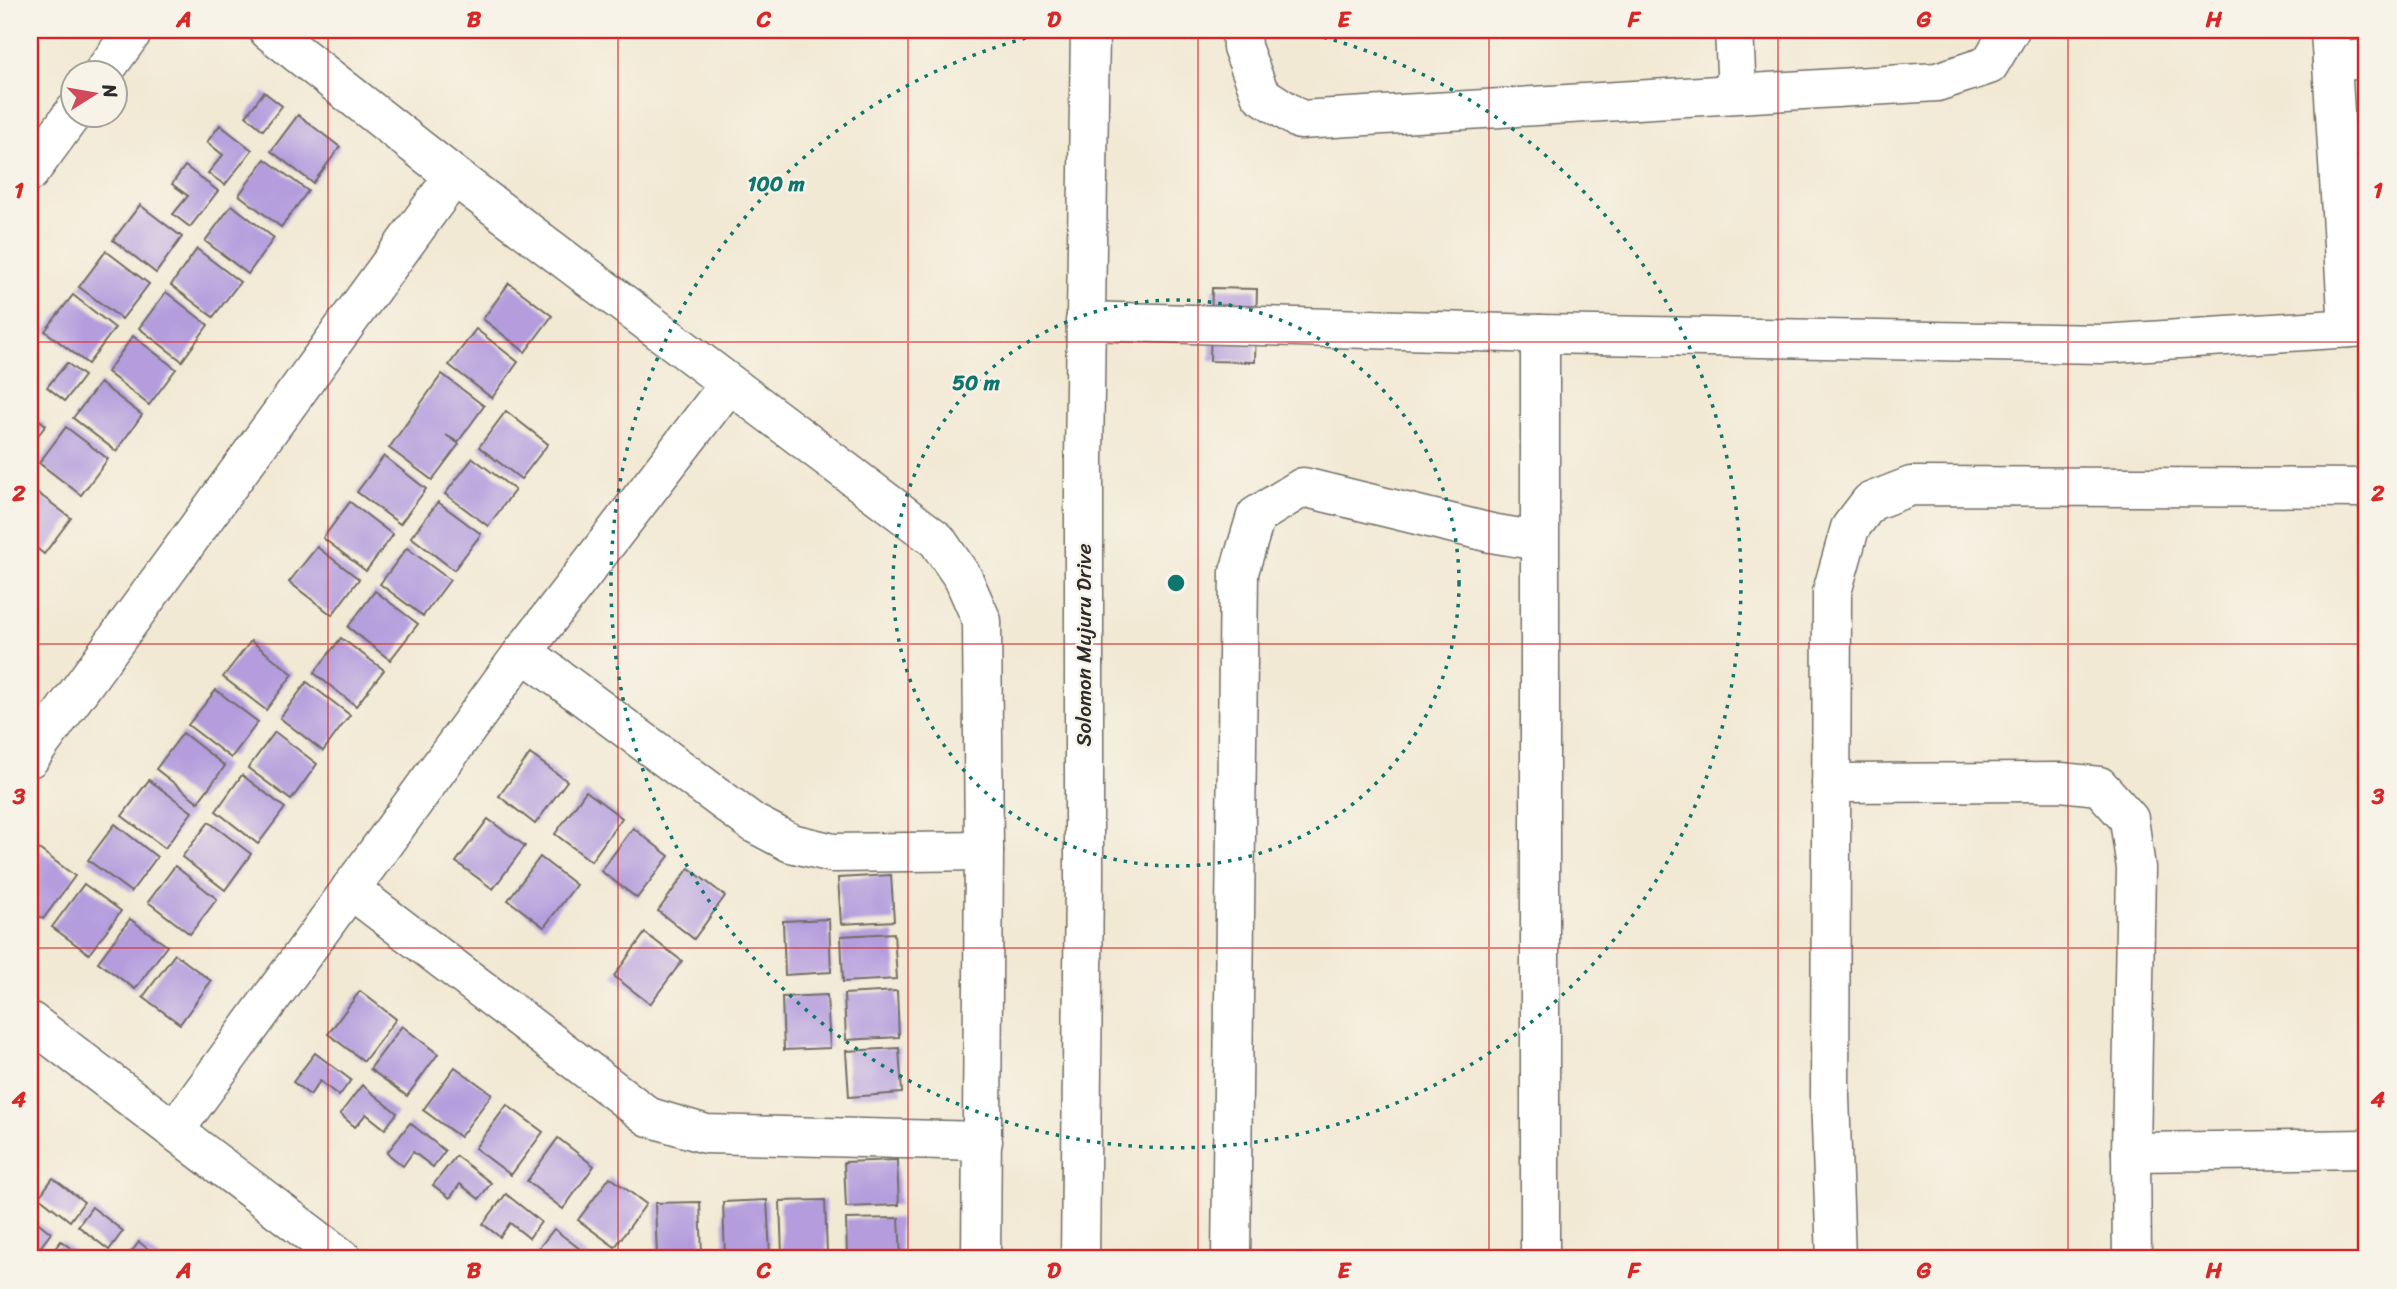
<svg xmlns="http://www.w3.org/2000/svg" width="2397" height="1289" font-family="Sriracha,sans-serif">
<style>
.building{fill:#b49cdd}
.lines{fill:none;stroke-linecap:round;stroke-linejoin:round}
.minor-casing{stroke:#716e66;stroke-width:41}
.minor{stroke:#fff;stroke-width:38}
.grid{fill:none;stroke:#d62828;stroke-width:2;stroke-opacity:0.55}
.ring{fill:none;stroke:#0f766e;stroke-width:3.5;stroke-dasharray:3.5 7}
.labels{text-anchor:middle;stroke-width:5;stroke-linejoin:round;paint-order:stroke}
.street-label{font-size:21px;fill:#2b2b2b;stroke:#f7f3e8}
.centre{fill:#0f766e;stroke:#f7f3e8;stroke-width:3.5}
.ring-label{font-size:21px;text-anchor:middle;font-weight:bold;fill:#0f766e;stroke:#f7f3e8;stroke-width:5;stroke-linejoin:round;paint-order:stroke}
.neatline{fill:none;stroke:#d62828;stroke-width:2.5}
.grid-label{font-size:23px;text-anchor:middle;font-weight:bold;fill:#d62828}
</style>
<rect width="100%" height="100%" fill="#f7f3e8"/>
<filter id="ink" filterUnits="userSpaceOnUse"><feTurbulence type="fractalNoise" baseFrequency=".0143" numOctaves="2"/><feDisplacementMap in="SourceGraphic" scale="14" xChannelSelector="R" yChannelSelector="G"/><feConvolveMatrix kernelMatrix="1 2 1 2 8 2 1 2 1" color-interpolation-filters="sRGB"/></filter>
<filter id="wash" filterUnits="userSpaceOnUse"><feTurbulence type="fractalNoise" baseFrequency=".00686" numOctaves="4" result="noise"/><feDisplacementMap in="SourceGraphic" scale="28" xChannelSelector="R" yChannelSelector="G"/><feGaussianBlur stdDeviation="1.57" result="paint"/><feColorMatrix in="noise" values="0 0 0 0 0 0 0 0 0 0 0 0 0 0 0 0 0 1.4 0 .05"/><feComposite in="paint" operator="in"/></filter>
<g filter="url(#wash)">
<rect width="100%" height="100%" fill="#f2e9d4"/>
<g id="blocks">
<g class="building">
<polygon points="264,92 282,106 263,130 246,116"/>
<polygon points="298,115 340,147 313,183 271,151"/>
<polygon points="220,125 252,150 225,185 208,173 223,155 207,142"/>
<polygon points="265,159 308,191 281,227 239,195"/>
<polygon points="185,166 218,191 190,227 173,214 188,196 172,184"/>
<polygon points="140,205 182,237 156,273 113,240"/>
<polygon points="232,205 274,238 248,274 205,241"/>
<polygon points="197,249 240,282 213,317 171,285"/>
<polygon points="106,251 149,284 122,319 79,287"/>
<polygon points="509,283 552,316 525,352 483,319"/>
<polygon points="1212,288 1257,289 1255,362 1210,361"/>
<polygon points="166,292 208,325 182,361 139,328"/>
<polygon points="73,295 115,328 88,364 45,331"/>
<polygon points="476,329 518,362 492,398 449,365"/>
<polygon points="133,336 176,369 149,405 107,372"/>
<polygon points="67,363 84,376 65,401 47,387"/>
<polygon points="442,374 484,406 458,442 446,435 459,444 432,480 389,448"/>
<polygon points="100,383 142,415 116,451 73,418"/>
<polygon points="506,411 548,444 521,479 479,447"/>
<polygon points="30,413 46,425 30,446"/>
<polygon points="66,427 108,459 81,495 39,463"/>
<polygon points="384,456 426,489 400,524 357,492"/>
<polygon points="473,458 515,490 488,526 445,494"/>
<polygon points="30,487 71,518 44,554 30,543"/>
<polygon points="350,502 393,535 366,571 323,538"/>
<polygon points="438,502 481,534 454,570 411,537"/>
<polygon points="317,547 359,579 332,615 289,582"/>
<polygon points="407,548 450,580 423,616 380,584"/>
<polygon points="375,591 418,624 390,660 348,627"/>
<polygon points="341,638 384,670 356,706 314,673"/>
<polygon points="251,641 293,674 266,710 223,677"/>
<polygon points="307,682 350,715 323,751 280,718"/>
<polygon points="216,690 258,722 231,758 188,725"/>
<polygon points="275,732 317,764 291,800 248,768"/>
<polygon points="183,733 225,766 198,802 156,769"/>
<polygon points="530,754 567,781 535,824 499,796"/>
<polygon points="242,775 285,808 258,844 216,811"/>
<polygon points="149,780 192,812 165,848 122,816"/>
<polygon points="586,791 622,818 591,861 555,834"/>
<polygon points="488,819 525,846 493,889 456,862"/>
<polygon points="209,822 251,854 225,890 182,857"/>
<polygon points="115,824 157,857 131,892 88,860"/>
<polygon points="633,828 669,856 637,898 601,871"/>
<polygon points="39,849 75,876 43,919 30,909 30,861"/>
<polygon points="540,857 576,885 544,927 508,900"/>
<polygon points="175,866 217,899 190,934 148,902"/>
<polygon points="689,868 725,896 694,939 658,911"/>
<polygon points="891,875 894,921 841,924 838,878"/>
<polygon points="84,884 121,911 89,954 52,927"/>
<polygon points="130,919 167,946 135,989 98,962"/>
<polygon points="829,919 831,972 785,975 783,921"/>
<polygon points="645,933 682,961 650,1004 614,976"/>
<polygon points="894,933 897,979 843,982 841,936"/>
<polygon points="175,954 211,981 180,1024 143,997"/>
<polygon points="360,991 396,1019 364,1061 328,1034"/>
<polygon points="897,991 899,1037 846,1040 844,994"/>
<polygon points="827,995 830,1048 784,1050 782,997"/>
<polygon points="402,1026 438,1054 407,1096 370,1069"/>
<polygon points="899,1048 902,1093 849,1097 846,1051"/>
<polygon points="315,1053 351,1080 339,1096 320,1081 310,1095 293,1082"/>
<polygon points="455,1067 492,1094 460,1137 423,1110"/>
<polygon points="362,1085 397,1113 385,1129 366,1114 355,1127 340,1114"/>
<polygon points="507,1105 543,1132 511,1175 475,1148"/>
<polygon points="410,1123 445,1151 433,1167 413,1152 403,1166 387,1153"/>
<polygon points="558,1138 594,1166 563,1209 527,1181"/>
<polygon points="456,1156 491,1183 479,1199 460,1184 450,1198 433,1185"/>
<polygon points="897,1160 899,1205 846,1207 844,1162"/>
<polygon points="610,1177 646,1204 615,1247 578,1220"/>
<polygon points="53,1178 84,1202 70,1221 39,1197"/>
<polygon points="506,1194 541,1222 529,1238 510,1223 500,1237 483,1224"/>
<polygon points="767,1200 770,1254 725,1256 723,1202"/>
<polygon points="825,1200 827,1253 782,1254 780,1201"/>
<polygon points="700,1202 702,1255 657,1257 655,1203"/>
<polygon points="92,1207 123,1231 109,1250 78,1226"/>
<polygon points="30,1216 51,1233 39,1249 30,1242"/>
<polygon points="899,1218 901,1259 847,1259 846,1219"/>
<polygon points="554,1229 589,1256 587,1259 531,1258"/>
<polygon points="61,1241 85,1259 47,1259"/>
<polygon points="139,1242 161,1259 126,1259"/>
</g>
</g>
</g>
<g filter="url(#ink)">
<use href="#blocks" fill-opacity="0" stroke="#716e66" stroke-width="2"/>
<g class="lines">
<defs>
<g id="minor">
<polyline points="268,30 454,176 937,540 963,578 982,621 984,851 981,1259"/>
<polyline points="1241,30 1242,47 1260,94 1300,120 1937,82 1989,65 2010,30"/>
<polyline points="1734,30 1737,93"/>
<polyline points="2330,30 2348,328"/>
<polyline points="2332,62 2367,59"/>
<polyline points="102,74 134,30"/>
<polyline points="30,172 74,112"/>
<polyline points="1085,321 1540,334 2102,344 2367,327"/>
<polyline points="523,652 753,823 791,843 833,853 984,851"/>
<polyline points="30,758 454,176"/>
<polyline points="1831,783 2061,782 2099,786 2129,819 2136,868 2131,1152 2132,1259"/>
<polyline points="350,889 649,1117 706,1134 983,1141"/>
<polyline points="30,1021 343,1259"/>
<polyline points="175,1130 523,652 729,384"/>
<polyline points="2131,1152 2367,1149"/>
<polyline points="1080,1259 1084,880 1084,460 1090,30"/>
<polyline points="1231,1259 1239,572 1256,516 1303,487 1491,533 1539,541"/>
<polyline points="1540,1259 1540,334"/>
<polyline points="1836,1259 1830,1097 1832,592 1850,528 1870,502 1911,486 2367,488"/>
</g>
</defs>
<use href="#minor" class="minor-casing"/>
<use href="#minor" class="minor"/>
</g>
</g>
<path class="grid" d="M328,30V1259M618,30V1259M908,30V1259M1198,30V1259M1489,30V1259M1778,30V1259M2068,30V1259M30,342H2367M30,644H2367M30,948H2367"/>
<g class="ring">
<circle cx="1176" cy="583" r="283"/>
<path d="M1293 30A565 565 0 1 1 1059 30"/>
</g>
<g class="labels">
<g class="street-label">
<text transform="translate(1084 645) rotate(-90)" y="7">Solomon Mujuru Drive</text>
</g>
</g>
<circle cx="1176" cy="583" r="10" class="centre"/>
<g class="ring-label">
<text x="776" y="191">100 m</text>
<text x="976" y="390">50 m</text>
</g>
<rect width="2397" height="1289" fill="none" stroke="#f7f3e8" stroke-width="77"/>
<g transform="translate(94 94) rotate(79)"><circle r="33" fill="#f7f3e8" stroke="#a5a39c" stroke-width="2"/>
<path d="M0-5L12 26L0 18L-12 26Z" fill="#d1495b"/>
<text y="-10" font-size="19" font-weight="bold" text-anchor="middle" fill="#2b2b2b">N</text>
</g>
<rect x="38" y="38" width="2320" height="1212" class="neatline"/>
<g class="grid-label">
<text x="184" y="27">A</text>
<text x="474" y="27">B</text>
<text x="764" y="27">C</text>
<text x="1054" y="27">D</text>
<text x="1344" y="27">E</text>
<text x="1634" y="27">F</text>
<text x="1924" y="27">G</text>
<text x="2214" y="27">H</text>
<text x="19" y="198">1</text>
<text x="2378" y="198">1</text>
<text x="19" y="501">2</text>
<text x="2378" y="501">2</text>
<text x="19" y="804">3</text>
<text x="2378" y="804">3</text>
<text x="19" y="1107">4</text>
<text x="2378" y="1107">4</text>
<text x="184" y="1278">A</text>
<text x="474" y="1278">B</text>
<text x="764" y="1278">C</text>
<text x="1054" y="1278">D</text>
<text x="1344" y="1278">E</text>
<text x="1634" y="1278">F</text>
<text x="1924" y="1278">G</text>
<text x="2214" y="1278">H</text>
</g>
</svg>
